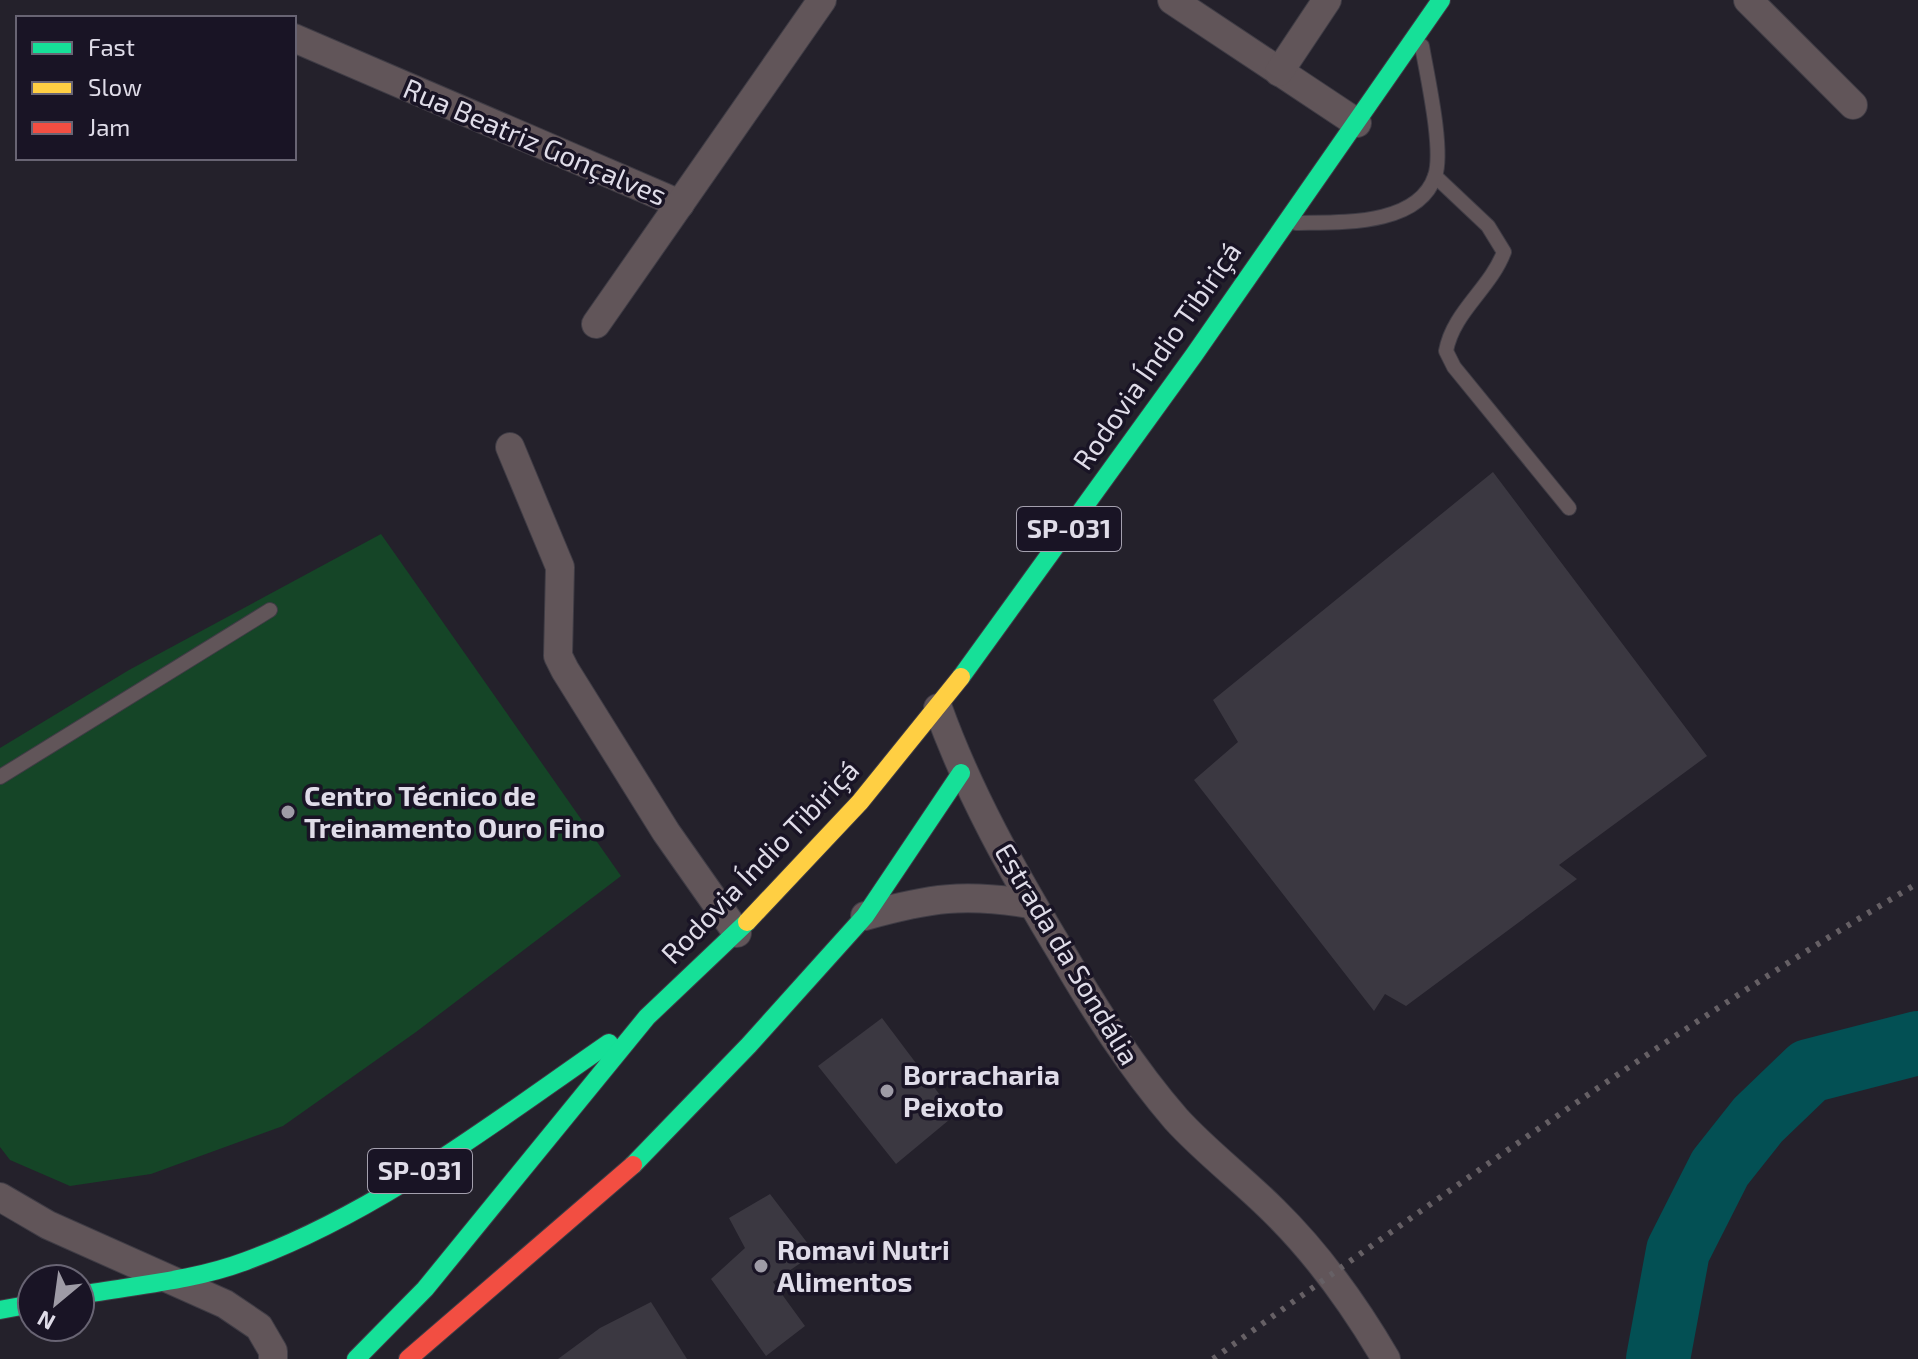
<svg xmlns="http://www.w3.org/2000/svg" width="1918" height="1359" font-family="'Exo 2',sans-serif">
<style>
.garden{fill:#154527}
.lines{fill:none;stroke-linecap:round;stroke-linejoin:round}
.river{stroke:#035054;stroke-width:64}
.building{fill:#3b3841}
.lane-casing{stroke:#3f3c45;stroke-width:16}
.street-casing{stroke:#3f3c45;stroke-width:30}
.fast-casing{stroke:#3f3c45;stroke-width:20}
.slow-casing{stroke:#3f3c45;stroke-width:20}
.jam-casing{stroke:#3f3c45;stroke-width:20}
.lane{stroke:#615559;stroke-width:14}
.street{stroke:#615559;stroke-width:28}
.fast{stroke:#16e098;stroke-width:18}
.slow{stroke:#ffcf43;stroke-width:18}
.jam{stroke:#f24e42;stroke-width:18}
.rail{stroke:#666065;stroke-width:6;stroke-dasharray:4 8;stroke-linecap:butt}
.poi-dot{fill:#9e9ba6;stroke:#191425;stroke-width:3}
.labels{text-anchor:middle;stroke-width:7;stroke-linejoin:round;paint-order:stroke}
.shield{fill:#191425;stroke:#a4a0ae;stroke-width:2}
.shield-label{font-size:26px;font-weight:bold;fill:#dfdce8}
.street-label{font-size:28px;fill:#dfdce8;stroke:#191425}
.poi-label{font-size:28px;font-weight:bold;fill:#dfdce8;stroke:#191425;text-anchor:start}
</style>
<rect width="100%" height="100%" fill="#24212b"/>
<polygon class="garden" points="381,534 621,876 416,1032 283,1126 151,1174 70,1186 10,1160 0,1147 0,748 129,670"/>
<g class="lines">
<polyline class="river" points="1658,1359 1678,1251 1720,1168 1758,1120 1809,1071 1918,1043"/>
</g>
<g class="building">
<polygon points="1493,472 1707,756 1559,865 1577,879 1406,1006 1385,994 1374,1011 1194,780 1238,742 1213,700"/>
<polygon points="882,1018 955,1115 896,1164 818,1066"/>
<polygon points="770,1194 815,1253 773,1282 805,1326 766,1356 711,1279 745,1248 729,1218"/>
<polygon points="651,1302 687,1359 558,1359 600,1328"/>
</g>
<g class="lines">
<defs>
<g id="lane">
<path d="M1435,176L1488,226L1504,252C1490,289 1453,312 1446,351L1454,367L1569,508"/>
<path d="M1296,223C1338,222 1418,227 1435,176C1444,150 1427,75 1422,46"/>
<polyline points="0,777 270,610"/>
</g>
<g id="street">
<polyline points="1172,0 1357,123"/>
<polyline points="1748,0 1853,105"/>
<polyline points="294,38 680,204"/>
<polyline points="1279,72 1327,0"/>
<polyline points="596,324 822,0"/>
<polyline points="510,447 560,567 558,656 565,670 666,832 737,933"/>
<path d="M938,708C969,794 1013,872 1060,950C1095,1010 1131,1067 1176,1119C1206,1152 1242,1179 1273,1210C1317,1253 1355,1306 1386,1359"/>
<path d="M865,916C930,898 964,893 1031,904"/>
<polyline points="0,1197 48,1225 225,1304 259,1327 273,1351 273,1359"/>
</g>
<g id="fast">
<polyline points="961,677 1194,355 1441,0"/>
<polyline points="633,1165 749,1045 865,916 961,773"/>
<path d="M80,1295C135,1285 193,1281 246,1261C379,1212 493,1123 609,1043"/>
<polyline points="0,1310 32,1304"/>
<polyline points="356,1359 425,1289 647,1017 747,922"/>
</g>
<polyline id="slow" points="747,922 860,802 961,677"/>
<polyline id="jam" points="408,1359 633,1165"/>
</defs>
<use href="#lane" class="lane-casing"/>
<use href="#street" class="street-casing"/>
<use href="#fast" class="fast-casing"/>
<use href="#slow" class="slow-casing"/>
<use href="#jam" class="jam-casing"/>
<use href="#lane" class="lane"/>
<use href="#street" class="street"/>
<use href="#fast" class="fast"/>
<use href="#slow" class="slow"/>
<use href="#jam" class="jam"/>
<path class="rail" d="M1213,1359C1444,1194 1674,1028 1918,883"/>
</g>
<g class="poi-dot">
<circle cx="288" cy="812" r="8"/>
<circle cx="887" cy="1091" r="8"/>
<circle cx="761" cy="1266" r="8"/>
</g>
<g class="labels">
<g class="shield">
<rect x="1017" y="507" width="104" height="44" rx="6"/>
<rect x="368" y="1149" width="104" height="44" rx="6"/>
</g>
<g class="shield-label">
<text x="1069" y="538">SP-031</text>
<text x="420" y="1180">SP-031</text>
</g>
<g class="street-label">
<text transform="translate(535 142) rotate(23)" y="10">Rua Beatriz Gonçalves</text>
<text transform="translate(1157 356) rotate(-55)" y="10">Rodovia Índio Tibiriçá</text>
<text transform="translate(760 862) rotate(-46)" y="10">Rodovia Índio Tibiriçá</text>
<text transform="translate(1067 954) rotate(59)" y="10">Estrada da Sondália</text>
</g>
<g class="poi-label">
<text x="304" y="806">Centro Técnico de<tspan x="304" dy="32">Treinamento Ouro Fino</tspan></text>
<text x="903" y="1085">Borracharia<tspan x="903" dy="32">Peixoto</tspan></text>
<text x="777" y="1260">Romavi Nutri<tspan x="777" dy="32">Alimentos</tspan></text>
</g>
</g>
<rect x="16" y="16" width="280" height="144" fill="#191425" stroke="#686473" stroke-width="2"/>
<rect x="32" y="42" width="40" height="12" fill="#16e098" stroke="#686473" stroke-width="2"/>
<text x="88" y="56" font-size="24" fill="#dfdce8">Fast</text>
<rect x="32" y="82" width="40" height="12" fill="#ffcf43" stroke="#686473" stroke-width="2"/>
<text x="88" y="96" font-size="24" fill="#dfdce8">Slow</text>
<rect x="32" y="122" width="40" height="12" fill="#f24e42" stroke="#686473" stroke-width="2"/>
<text x="88" y="136" font-size="24" fill="#dfdce8">Jam</text>
<g transform="translate(56 1303) rotate(209)"><circle r="38" fill="#191425" stroke="#686473" stroke-width="2"/>
<path d="M0-6L14 30L0 20L-14 30Z" fill="#9e9ba6"/>
<text y="-12" font-size="22" font-weight="bold" text-anchor="middle" fill="#dfdce8">N</text>
</g>
</svg>
